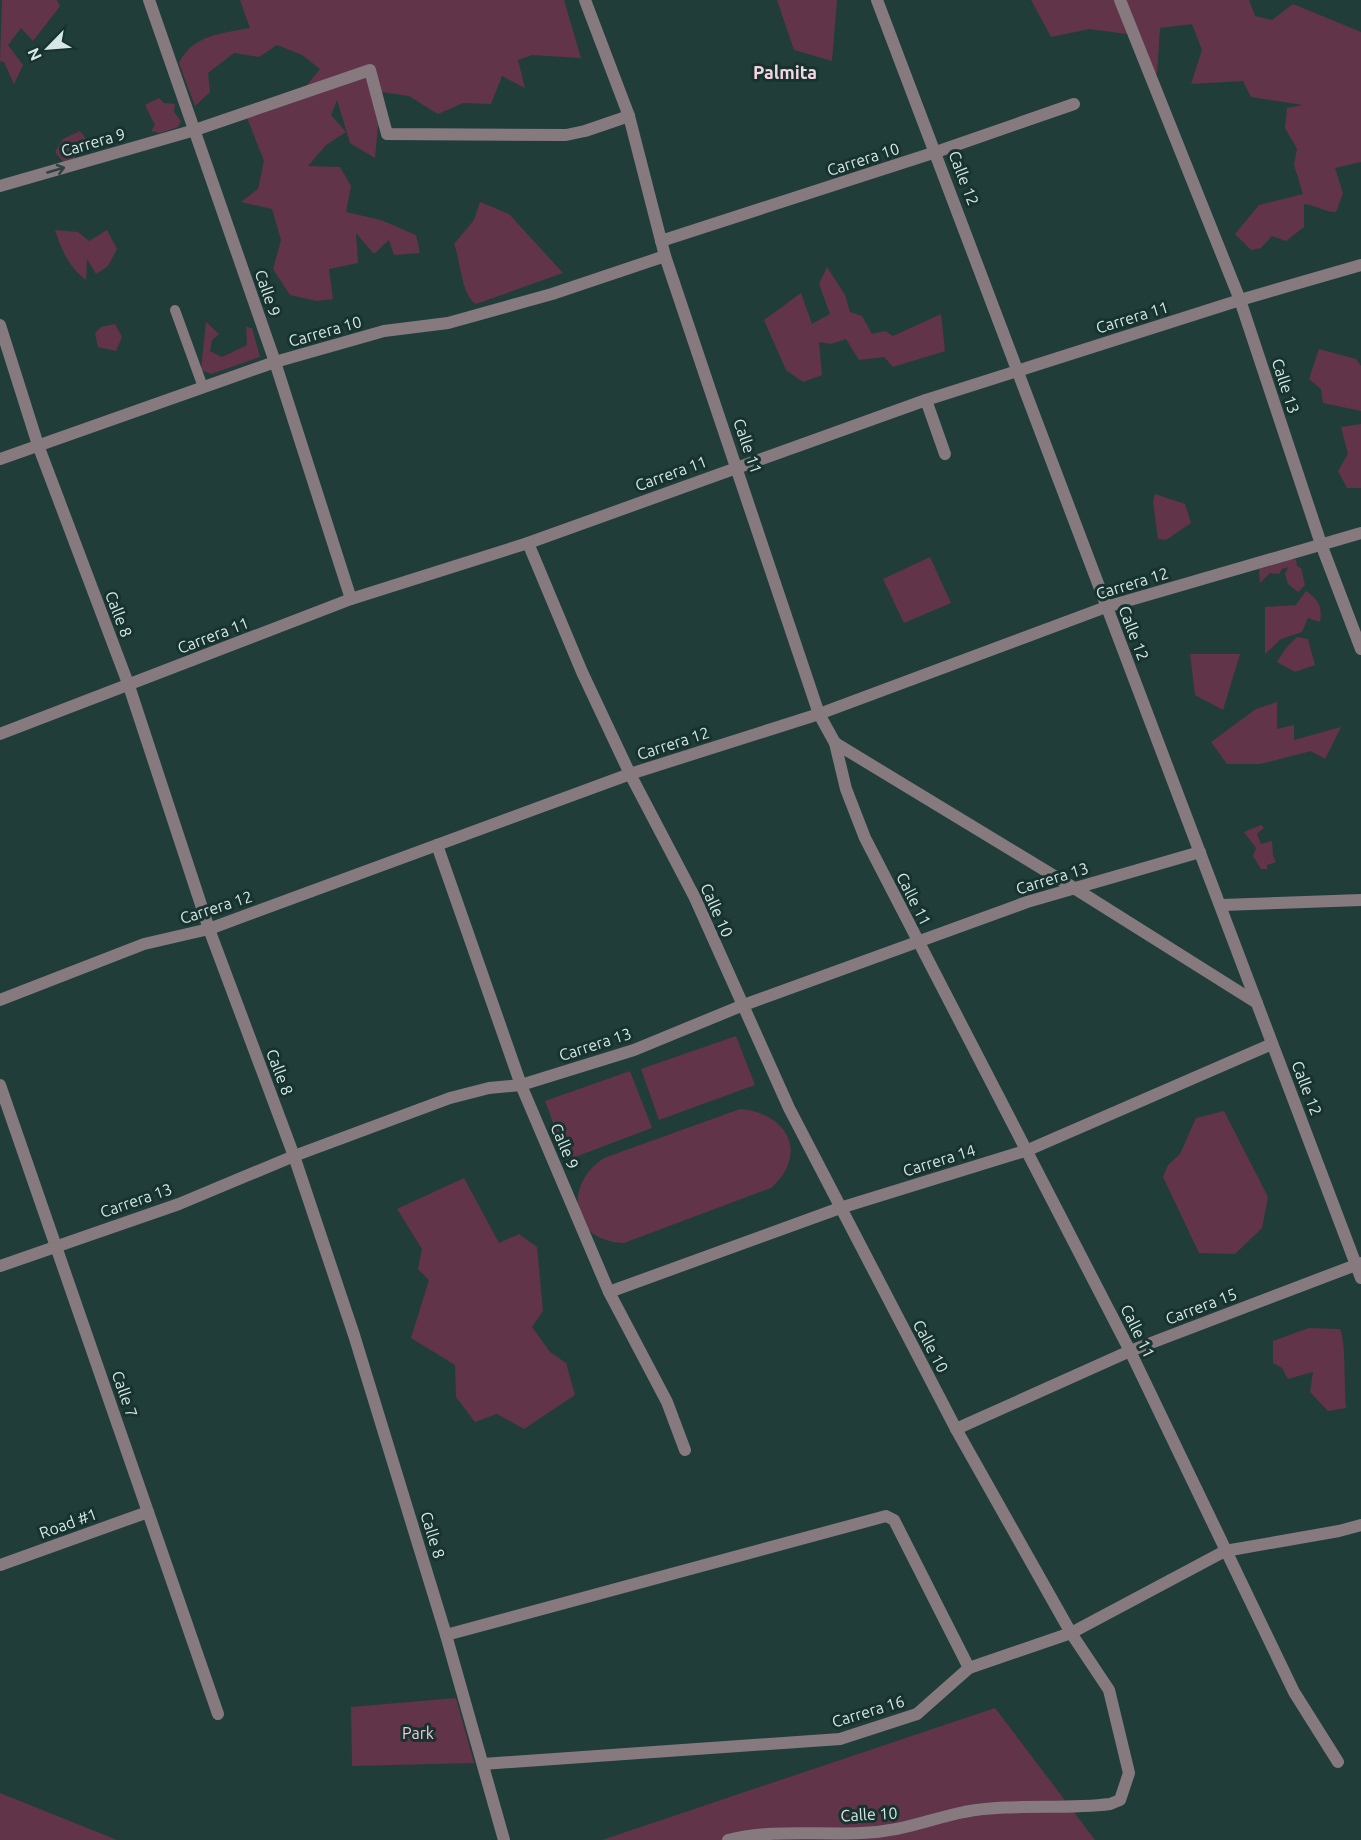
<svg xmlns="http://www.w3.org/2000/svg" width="1361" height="1840" font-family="Ubuntu,sans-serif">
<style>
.green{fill:#613449}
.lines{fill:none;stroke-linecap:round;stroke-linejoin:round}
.lane{stroke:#867a7f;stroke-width:10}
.street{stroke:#867a7f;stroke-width:12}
.oneway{stroke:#2d4140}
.labels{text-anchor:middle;stroke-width:6;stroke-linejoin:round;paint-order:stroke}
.street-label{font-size:16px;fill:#d7e7e5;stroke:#173330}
.park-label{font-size:16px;fill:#f6c8db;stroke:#173330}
.neighbourhood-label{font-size:18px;font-weight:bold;fill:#f6d5e2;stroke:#173330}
</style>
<rect width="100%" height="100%" fill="#213d3a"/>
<g class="green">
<polygon points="2,0 57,0 60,6 33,41 21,28 8,45 23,65 14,84 4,62 0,61"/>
<path d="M240,0H564L581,58L532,55L518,60L525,88L502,76L491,104L463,103L438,114L409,96L381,92L375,158L350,143L337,100L331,115L346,132L326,145L308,166L340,167L351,186L346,212L381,220L416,235L420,253L394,255L389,240L374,254L356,233L358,263L329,269L333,299L317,301L290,295L273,269L281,240L272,209L241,202L258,189L264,161L246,115L307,85L320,69L302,55L277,45L259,57L234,53L208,73L210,92L195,106L179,63C192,35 223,33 250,28Z"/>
<polygon points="777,0 837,0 832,61 794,50"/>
<path d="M1031,0H1249L1255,16L1272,20L1293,4L1361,32V162L1335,168L1343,193L1336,212C1324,212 1316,205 1304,204V227L1286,241L1272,236L1261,248L1251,250L1235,234L1259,205L1303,194L1294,165L1297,149L1285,128L1287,108L1303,105L1251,97L1243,81L1191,84L1202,50L1192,24L1160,28L1157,73L1146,78L1134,35L1090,29L1051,37Z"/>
<polygon points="159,98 164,103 175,104 174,112 181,121 178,127 160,133 151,131 155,125 145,105"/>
<polygon points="80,131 93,148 76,154 74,162 65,164 55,152 63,139"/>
<path d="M480,202L509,214L563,273L476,304C461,295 461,261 454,244L474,220Z"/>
<path d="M55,230L78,232L89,241L107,230L117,249L108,266L96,274L87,259L86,280C68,266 62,251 55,230Z"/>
<polygon points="827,267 845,295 850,312 862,316 872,334 885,331 893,336 941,314 945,351 893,367 884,357 859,360 846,339 831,344 819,342 822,375 803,382 786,370 764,320 801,293 812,324 830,314 819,284"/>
<polygon points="206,322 219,334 212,340 210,351 222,357 247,345 246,327 252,328 260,357 211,374 201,370"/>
<polygon points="115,324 122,337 116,351 98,347 95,333 101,327"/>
<polygon points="1319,349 1356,359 1361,366 1361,411 1323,403 1321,389 1309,379"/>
<polygon points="1361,424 1361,488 1347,488 1338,471 1348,454 1341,427"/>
<polygon points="1155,494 1185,504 1191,523 1166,540 1158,539 1153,502"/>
<polygon points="930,557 951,603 904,623 883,579"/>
<polygon points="1292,559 1296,560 1297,566 1301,568 1305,585 1298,592 1288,584 1285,574 1288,567 1282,569 1279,574 1270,573 1260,583 1259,569"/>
<path d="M1306,591C1318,599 1323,607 1320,622L1308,618L1302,632L1281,639L1265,654V607L1296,605Z"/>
<polygon points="1297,637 1308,639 1315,665 1295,672 1277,662 1286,648"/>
<polygon points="1190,654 1240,654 1223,710 1195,695"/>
<polygon points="1277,702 1277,729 1294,725 1294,740 1341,727 1325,759 1311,751 1260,764 1227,764 1211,742 1256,709"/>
<polygon points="1261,825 1264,828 1257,834 1261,844 1272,841 1273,856 1276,862 1267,865 1267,869 1261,869 1253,856 1256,848 1244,832"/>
<polygon points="736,1036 755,1085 659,1120 641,1069"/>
<polygon points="630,1071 652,1128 567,1160 545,1101"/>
<path d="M740,1109C788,1113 809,1154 771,1188L624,1243C571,1242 562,1185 604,1158Z"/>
<polygon points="1224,1111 1268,1197 1262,1228 1235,1254 1199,1253 1163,1177 1168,1165 1180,1154 1196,1118"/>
<polygon points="464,1178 499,1243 519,1234 537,1247 543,1311 532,1327 550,1352 566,1363 575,1395 524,1429 497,1414 475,1422 456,1397 455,1365 411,1338 429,1280 418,1269 422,1249 397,1209"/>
<path d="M1309,1328L1340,1329C1346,1341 1344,1389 1346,1408L1328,1411L1310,1392L1313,1372L1288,1379L1282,1368L1273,1363V1341Z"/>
<polygon points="456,1698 474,1763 352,1766 351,1707"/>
<polygon points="995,1708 1095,1840 602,1840"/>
<polygon points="0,1793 117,1840 0,1840"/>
</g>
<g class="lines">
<polyline class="lane" points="175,310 203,387"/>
<g class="street">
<polyline points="149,0 275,362 351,599"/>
<polyline points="585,0 629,116 665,256 819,714 835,743 846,789 865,838 1130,1351 1294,1692 1338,1762"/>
<polyline points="877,0 1361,1278"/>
<polyline points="1120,0 1240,300 1321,544 1361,649"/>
<polyline points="0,186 195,130 370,70 387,134 566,135 585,131 629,116"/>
<polyline points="661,241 936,152 1074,104"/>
<polyline points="0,325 38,445 129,686 209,929 294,1156 354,1335 446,1635 504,1840"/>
<polyline points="926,400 945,454"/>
<polyline points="0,459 275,362 384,331 448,323 552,294 665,256"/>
<path d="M528,543L582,672L630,774L695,898L789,1108L956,1429L1071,1633L1109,1690L1129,1773L1120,1800L1110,1804C1062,1810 1012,1803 964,1812C926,1820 901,1832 861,1833C816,1835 771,1829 728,1840"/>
<polyline points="0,734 351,599 528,543 926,400 1240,300 1361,265"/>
<polyline points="835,743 1074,888 1257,1003"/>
<polyline points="437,845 521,1085 609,1292 667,1402 685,1450"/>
<polyline points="1222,905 1361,900"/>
<polyline points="0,1000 144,944 209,929 630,774 819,714 1106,607 1361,533"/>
<polyline points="0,1085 218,1714"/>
<polyline points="0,1266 179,1204 294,1156 450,1098 489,1088 521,1085 634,1050 741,1006 1027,902 1200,852"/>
<polyline points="609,1292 840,1208 1028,1150 1272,1044"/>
<polyline points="956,1429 1130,1351 1361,1263"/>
<polyline points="0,1565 148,1512"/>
<polyline points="446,1635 886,1516 894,1520 969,1668"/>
<polyline points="483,1764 840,1739 917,1714 969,1668 1071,1633 1225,1551 1339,1531 1361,1525"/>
</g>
</g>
<defs><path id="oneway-shaft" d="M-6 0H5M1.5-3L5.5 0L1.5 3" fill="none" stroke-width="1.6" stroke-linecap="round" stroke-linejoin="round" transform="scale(1.5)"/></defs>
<use class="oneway" href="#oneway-shaft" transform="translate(56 170) rotate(-16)"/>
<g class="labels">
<g class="street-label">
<text transform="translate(93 142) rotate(-16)" y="6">Carrera 9</text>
<text transform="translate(863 159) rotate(-18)" y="6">Carrera 10</text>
<text transform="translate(964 178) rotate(69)" y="6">Calle 12</text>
<text transform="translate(268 293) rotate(71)" y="6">Calle 9</text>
<text transform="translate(1132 317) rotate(-17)" y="6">Carrera 11</text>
<text transform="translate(325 331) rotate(-16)" y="6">Carrera 10</text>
<text transform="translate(1286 386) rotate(72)" y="6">Calle 13</text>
<text transform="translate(748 446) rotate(71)" y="6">Calle 11</text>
<text transform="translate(671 473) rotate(-20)" y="6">Carrera 11</text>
<text transform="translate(1132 583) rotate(-17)" y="6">Carrera 12</text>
<text transform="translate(119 614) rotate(69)" y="6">Calle 8</text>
<text transform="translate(1134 633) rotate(69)" y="6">Calle 12</text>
<text transform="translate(213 635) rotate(-21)" y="6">Carrera 11</text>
<text transform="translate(673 743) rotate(-18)" y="6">Carrera 12</text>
<text transform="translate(1052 878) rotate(-17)" y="6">Carrera 13</text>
<text transform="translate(914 899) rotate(63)" y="6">Calle 11</text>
<text transform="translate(216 907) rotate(-18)" y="6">Carrera 12</text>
<text transform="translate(717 910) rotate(66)" y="6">Calle 10</text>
<text transform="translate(595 1044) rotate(-18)" y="6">Carrera 13</text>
<text transform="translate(280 1072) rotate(69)" y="6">Calle 8</text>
<text transform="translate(1307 1088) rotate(69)" y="6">Calle 12</text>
<text transform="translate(565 1146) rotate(67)" y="6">Calle 9</text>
<text transform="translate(939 1160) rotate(-17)" y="6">Carrera 14</text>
<text transform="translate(136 1200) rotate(-19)" y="6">Carrera 13</text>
<text transform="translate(1201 1306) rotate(-21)" y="6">Carrera 15</text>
<text transform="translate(1138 1331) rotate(64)" y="6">Calle 11</text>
<text transform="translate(931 1346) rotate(62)" y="6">Calle 10</text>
<text transform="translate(125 1394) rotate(71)" y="6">Calle 7</text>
<text transform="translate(68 1523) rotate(-20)" y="6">Road #1</text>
<text transform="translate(433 1535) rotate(73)" y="6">Calle 8</text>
<text transform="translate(868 1711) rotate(-17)" y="6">Carrera 16</text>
<text transform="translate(869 1814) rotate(-3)" y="6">Calle 10</text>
</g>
<g class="park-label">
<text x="418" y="1739">Park</text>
</g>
<g class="neighbourhood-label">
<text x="785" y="79">Palmita</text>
</g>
</g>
<g transform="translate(48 48) rotate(245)" stroke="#173330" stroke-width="4.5" paint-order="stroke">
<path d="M0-4.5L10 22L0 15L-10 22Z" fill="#d7e7e5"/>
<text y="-9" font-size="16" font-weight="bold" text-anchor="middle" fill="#d7e7e5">N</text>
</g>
</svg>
